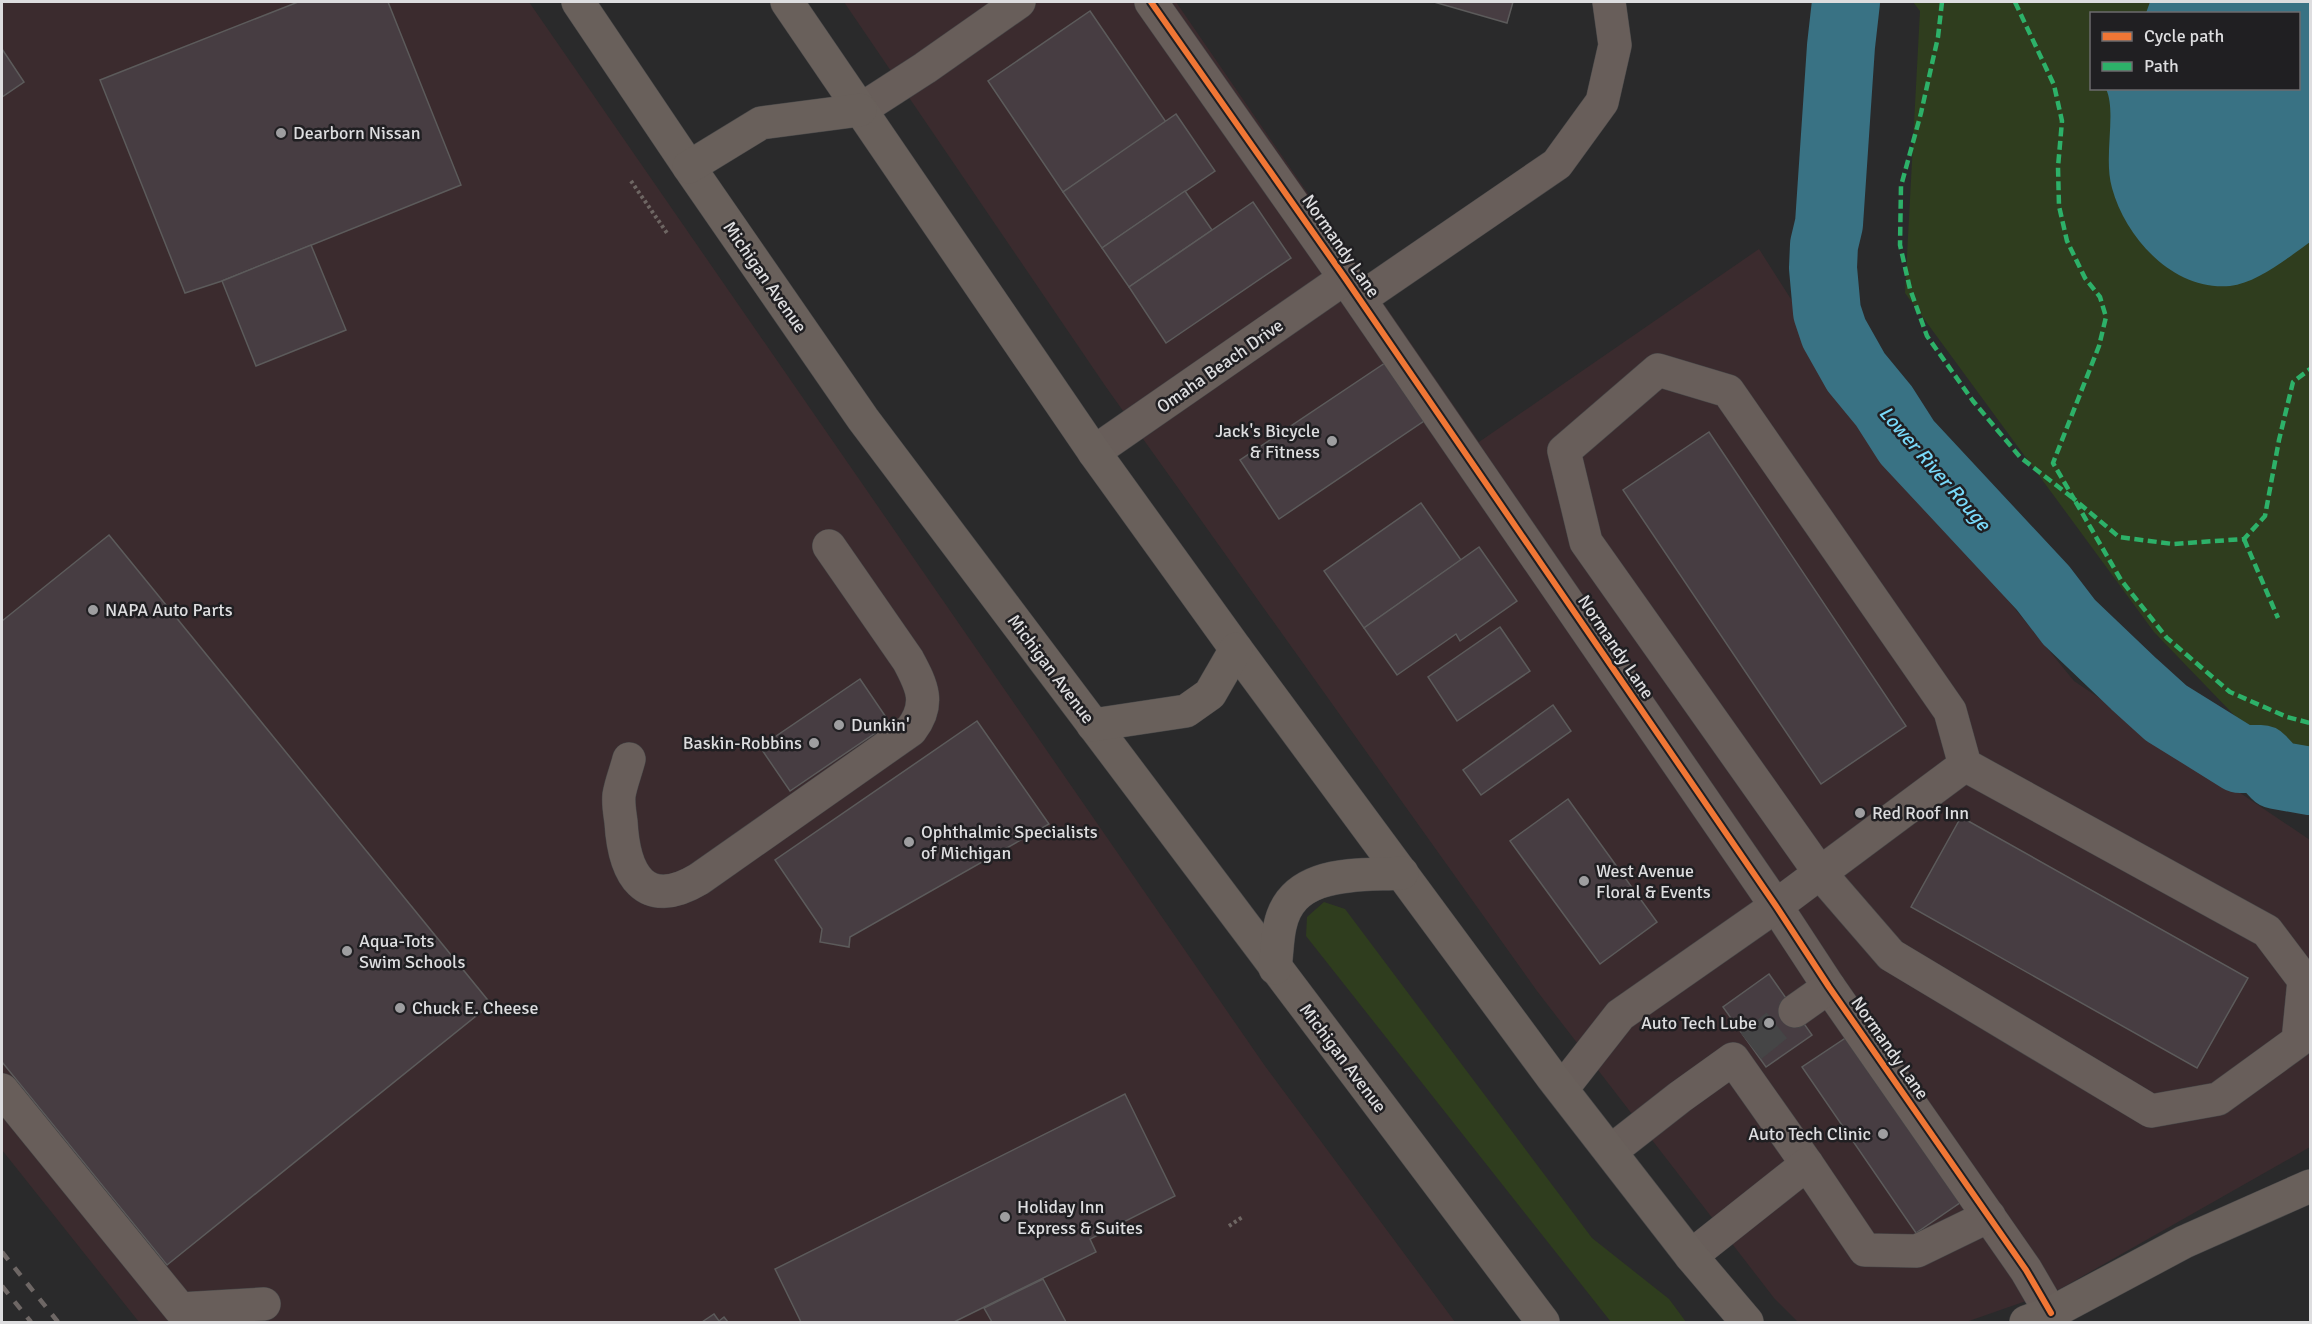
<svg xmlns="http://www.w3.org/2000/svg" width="2312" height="1324" font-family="Signika,sans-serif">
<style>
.commercial{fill:#3b2b2e}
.green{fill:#2f3d1e;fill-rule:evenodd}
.water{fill:#397284}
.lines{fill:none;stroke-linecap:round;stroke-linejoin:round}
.river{stroke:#397284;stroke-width:68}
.building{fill:#473d42;stroke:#5c5b5b;stroke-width:1.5}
.minor-tunnel{stroke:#454546;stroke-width:33;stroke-dasharray:33 16;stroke-linecap:butt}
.minor-casing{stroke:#474748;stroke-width:34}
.major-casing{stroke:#474748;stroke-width:34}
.path{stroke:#6e6663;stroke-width:4;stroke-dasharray:3 3;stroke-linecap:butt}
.minor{stroke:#685e5a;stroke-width:33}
.major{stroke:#69605b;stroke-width:33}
.rail{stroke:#6e6765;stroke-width:4.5;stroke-dasharray:10 10;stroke-linecap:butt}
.quiet{stroke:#2db169;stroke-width:4.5;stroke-dasharray:9 4.5;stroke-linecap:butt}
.cycleway-casing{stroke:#201f22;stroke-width:10}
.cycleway{stroke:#f07635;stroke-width:6}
.poi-dot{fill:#9e9ea0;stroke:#201f22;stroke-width:2}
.labels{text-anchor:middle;stroke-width:5;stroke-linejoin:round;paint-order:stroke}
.poi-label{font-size:18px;fill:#dddddf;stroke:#201f22;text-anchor:start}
.street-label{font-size:18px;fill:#dddddf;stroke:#201f22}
.water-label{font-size:20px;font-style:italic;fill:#79d9f9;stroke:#201f22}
</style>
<rect width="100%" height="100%" fill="#2a2a2b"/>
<g class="commercial">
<polygon points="2,2 529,2 1265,1066 1455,1322 139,1322 2,1150"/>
<polygon points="844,2 1176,2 1479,442 1759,249 1894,461 2074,681 2310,840 2310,1147 2060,1289 1966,1322 1798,1322 1774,1298 1537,991 1106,387"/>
</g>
<g class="green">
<path d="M1913,2H2310V794L2154,632L1905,293L1920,11ZM2092,14H2298V88H2092Z"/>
<polygon points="1324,902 1345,909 1592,1238 1669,1299 1686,1322 1611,1322 1306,936 1307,917"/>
</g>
<path class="water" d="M2150,2H2310V242C2289,257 2257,283 2230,286C2174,291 2126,239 2112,188C2103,157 2117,112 2106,89L2298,88V14L2146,13Z"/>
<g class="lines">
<polyline class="river" points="1846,2 1841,46 1829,224 1824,245 1823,268 1827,312 1834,333 1856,372 1884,406 1907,442 2043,588 2069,622 2134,684 2166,713 2240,759 2261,759 2276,775 2310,781"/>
</g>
<g class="building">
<polygon points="298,2 388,2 461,185 222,281 185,293 100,80"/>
<polygon points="1434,2 1513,2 1507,23"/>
<polygon points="1090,11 1166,122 1063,192 988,81"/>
<polygon points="2,49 24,82 2,97"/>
<polygon points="1176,114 1215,171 1102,248 1063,192"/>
<polygon points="1185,191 1212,230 1129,287 1102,248"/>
<polygon points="1253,202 1291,258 1166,343 1129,287"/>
<polygon points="311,245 346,330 256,366 222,281"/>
<polygon points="1385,363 1424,421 1279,519 1240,460"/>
<polygon points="1709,432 1906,726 1821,784 1623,490"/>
<polygon points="1421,503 1461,560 1364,628 1324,571"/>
<polygon points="109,535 491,1004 167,1265 2,1062 2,621"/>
<polygon points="1479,547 1517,601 1460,641 1456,634 1397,675 1364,628"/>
<polygon points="1500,627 1530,671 1457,721 1428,677"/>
<polygon points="860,679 890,723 790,791 760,747"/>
<polygon points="1553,705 1571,731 1481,795 1463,770"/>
<polygon points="977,721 1049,824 850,937 849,947 820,942 822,929 775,860"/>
<polygon points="1568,799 1657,922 1600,964 1510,841"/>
<polygon points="1961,817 2248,978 2197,1068 1911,907"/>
<polygon points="1769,974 1812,1035 1766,1067 1723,1007"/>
<polygon points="1850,1035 1964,1200 1916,1233 1802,1067"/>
<polygon points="1125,1094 1175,1196 1090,1239 1096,1252 954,1322 801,1322 775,1269"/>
<polygon points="1043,1279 1066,1322 992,1322 984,1308"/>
<polygon points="714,1314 719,1321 724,1317 728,1322 702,1322"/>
</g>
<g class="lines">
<polyline class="minor-tunnel" points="1751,1046 1795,1011"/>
<defs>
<g id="minor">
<polyline points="1151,2 1345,278 1776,906 1829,987 2026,1270 2051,1313"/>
<polyline points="860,110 925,68 1019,2"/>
<polyline points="1360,299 1557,164 1602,102 1615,45 1609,2"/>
<polyline points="1094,452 1345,278"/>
<path d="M629,759C626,771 621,783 619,795C618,804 620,814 621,822C624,874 644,912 699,879L911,730C931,704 922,686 908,660L829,546"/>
<polyline points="1795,1011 1829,987"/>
<polyline points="1562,1089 1620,1015 1776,906 1820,873 1586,542 1564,451 1658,370 1728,391 1950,711 1965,765 1820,873 1891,955 2151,1111 2218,1099 2298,1041 2304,980 2267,931 1965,765"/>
<polyline points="2,1090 180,1309 264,1304"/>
<polyline points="1611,1151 1680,1097 1733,1059 1807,1164"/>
<polyline points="1691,1256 1807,1164 1865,1250 1917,1251 1989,1216"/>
</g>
<g id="major">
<polyline points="578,2 689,167 863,419 1543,1322"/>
<polyline points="787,2 1094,452 1236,649 1552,1077 1691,1256 1747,1322"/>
<polyline points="689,167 761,123 860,110"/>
<polyline points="1093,725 1186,711 1210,694 1236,649"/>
<path d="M1275,968C1277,954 1277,939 1280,926C1292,869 1357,876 1402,873"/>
<polyline points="2026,1322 2051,1313 2184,1242 2310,1186"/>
</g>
</defs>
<use href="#minor" class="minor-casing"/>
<use href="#major" class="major-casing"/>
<g class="path">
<polyline points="631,181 667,233"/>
<polyline points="1229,1226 1244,1216"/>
</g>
<use href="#minor" class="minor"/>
<use href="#major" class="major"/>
<g class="rail">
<polyline points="2,1252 58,1322"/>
<polyline points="2,1286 31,1322"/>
</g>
<g class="quiet">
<polyline points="1942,2 1938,37 1921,113 1901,186 1900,245 1910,289 1927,336 1973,401 2020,457 2074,499 2121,580 2167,638 2230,692 2287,717 2310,723"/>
<polyline points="2015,2 2054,85 2062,121 2058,167 2059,206 2067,241 2085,278 2100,297 2106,317 2099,346 2053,463 2074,499 2119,537 2173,544 2244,539 2265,516 2279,440 2293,382 2310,369"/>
<polyline points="2244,539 2278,618"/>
</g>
<defs>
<polyline id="cycleway" points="1151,2 1345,278 1776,906 1829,987 2026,1270 2051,1313"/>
</defs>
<use href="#cycleway" class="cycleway-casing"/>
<use href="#cycleway" class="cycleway"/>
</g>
<g class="poi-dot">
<circle cx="281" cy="133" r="6"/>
<circle cx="1332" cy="441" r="6"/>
<circle cx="93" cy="610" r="6"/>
<circle cx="839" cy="725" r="6"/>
<circle cx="814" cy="743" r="6"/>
<circle cx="1860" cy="813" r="6"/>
<circle cx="909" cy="842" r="6"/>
<circle cx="1584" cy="881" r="6"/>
<circle cx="347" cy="951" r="6"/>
<circle cx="400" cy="1008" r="6"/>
<circle cx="1769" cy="1023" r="6"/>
<circle cx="1883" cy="1134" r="6"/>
<circle cx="1005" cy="1217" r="6"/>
</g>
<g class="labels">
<g class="poi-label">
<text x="293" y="139">Dearborn Nissan</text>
<text x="1320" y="437" text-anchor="end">Jack's Bicycle<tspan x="1320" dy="21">&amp; Fitness</tspan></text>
<text x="105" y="616">NAPA Auto Parts</text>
<text x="851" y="731">Dunkin'</text>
<text x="802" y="749" text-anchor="end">Baskin-Robbins</text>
<text x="1872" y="819">Red Roof Inn</text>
<text x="921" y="838">Ophthalmic Specialists<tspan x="921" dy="21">of Michigan</tspan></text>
<text x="1596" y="877">West Avenue<tspan x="1596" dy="21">Floral &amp; Events</tspan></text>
<text x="359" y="947">Aqua-Tots<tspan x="359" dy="21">Swim Schools</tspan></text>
<text x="412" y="1014">Chuck E. Cheese</text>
<text x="1757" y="1029" text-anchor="end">Auto Tech Lube</text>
<text x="1871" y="1140" text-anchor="end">Auto Tech Clinic</text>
<text x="1017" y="1213">Holiday Inn<tspan x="1017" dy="21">Express &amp; Suites</tspan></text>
</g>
<g class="street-label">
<text transform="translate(1341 246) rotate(55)" y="6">Normandy Lane</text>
<text transform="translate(765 277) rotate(55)" y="6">Michigan Avenue</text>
<text transform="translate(1220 366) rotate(-35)" y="6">Omaha Beach Drive</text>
<text transform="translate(1616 647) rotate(56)" y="6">Normandy Lane</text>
<text transform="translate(1051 669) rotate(53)" y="6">Michigan Avenue</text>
<text transform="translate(1890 1048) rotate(55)" y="6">Normandy Lane</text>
<text transform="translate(1343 1058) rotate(53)" y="6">Michigan Avenue</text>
</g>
<g class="water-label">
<text transform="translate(1935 468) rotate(49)" y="7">Lower River Rouge</text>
</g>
</g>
<rect width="2312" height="1324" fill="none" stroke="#dddddf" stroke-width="6"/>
<rect x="2090" y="12" width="210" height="78" fill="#201f22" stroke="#6c6b6e" stroke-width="1.5"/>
<rect x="2102" y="32" width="30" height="9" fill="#f07635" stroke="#6c6b6e" stroke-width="1.5"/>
<text x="2144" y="42" font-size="18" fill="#dddddf">Cycle path</text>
<rect x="2102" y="62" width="30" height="9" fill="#2db169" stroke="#6c6b6e" stroke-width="1.5"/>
<text x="2144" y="72" font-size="18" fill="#dddddf">Path</text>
</svg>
